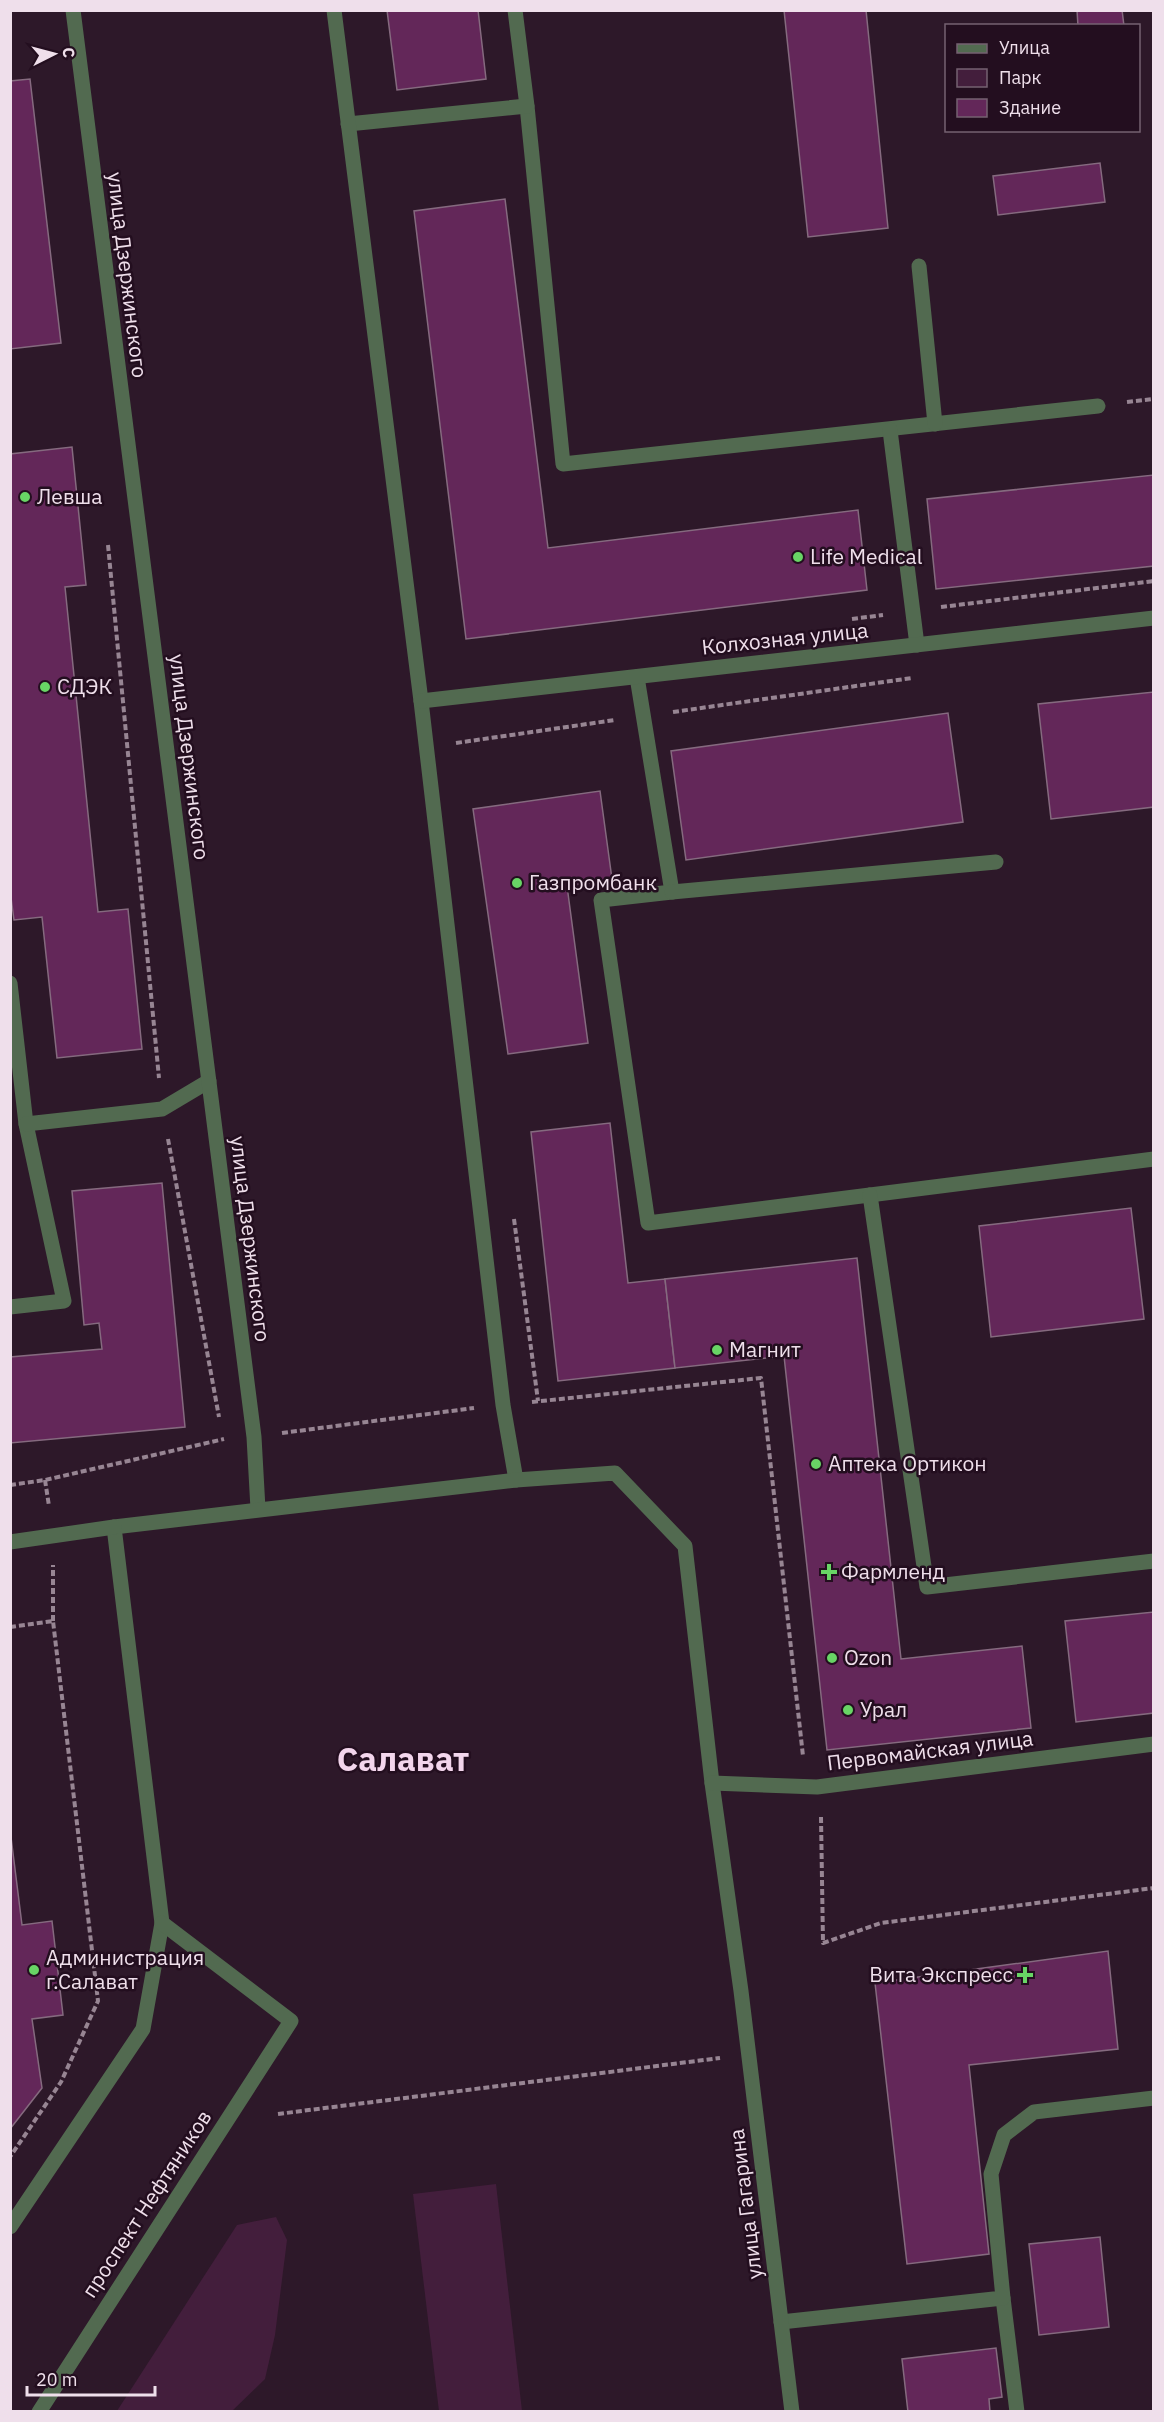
<svg xmlns="http://www.w3.org/2000/svg" width="1164" height="2422" font-family="'IBM Plex Sans',sans-serif">
<style>
.green{fill:#431e3c}
.building{fill:#632759;stroke:#856a7f;stroke-width:1.5}
.lines{fill:none;stroke-linecap:round;stroke-linejoin:round}
.path{stroke:#978593;stroke-width:4;stroke-dasharray:6 3;stroke-linecap:butt}
.service{stroke:#526a50;stroke-width:15}
.minor{stroke:#526a50;stroke-width:15}
.tertiary{stroke:#526a50;stroke-width:15}
.poi-dot{fill:#68d465;stroke:#230e1f;stroke-width:2}
.labels{text-anchor:middle;stroke-width:5;stroke-linejoin:round;paint-order:stroke}
.street-label{font-size:21px;fill:#efdfeb;stroke:#230e1f}
.poi-label{font-size:21px;fill:#efdfeb;stroke:#230e1f;text-anchor:start}
.town-label{font-size:33px;font-weight:bold;fill:#f3d5ec;stroke:#230e1f}
</style>
<rect width="100%" height="100%" fill="#2d1829"/>
<g class="green">
<polygon points="496,2184 522,2411 439,2411 413,2194"/>
<polygon points="276,2217 287,2240 275,2335 265,2379 232,2411 117,2411 237,2225"/>
</g>
<g class="building">
<polygon points="387,10 478,10 486,79 397,90"/>
<polygon points="784,10 866,10 888,228 808,237"/>
<polygon points="1077,10 1122,10 1124,26 1078,26"/>
<polygon points="30,79 61,343 10,349 10,81"/>
<polygon points="1100,163 1105,202 998,215 993,176"/>
<polygon points="505,199 548,548 858,510 867,590 466,639 414,211"/>
<polygon points="72,447 86,585 65,587 98,912 128,909 142,1049 57,1058 42,917 14,920 10,890 10,454"/>
<polygon points="1154,475 1154,566 936,589 927,499"/>
<polygon points="1154,692 1154,807 1051,819 1038,704"/>
<polygon points="948,713 963,822 686,860 671,751"/>
<polygon points="600,791 612,879 567,886 588,1043 508,1054 473,809"/>
<polygon points="610,1123 628,1283 665,1279 675,1368 558,1381 531,1132"/>
<polygon points="162,1183 185,1427 10,1443 10,1357 102,1349 99,1323 84,1325 72,1191"/>
<polygon points="1131,1208 1144,1319 991,1337 979,1226"/>
<polygon points="857,1258 901,1659 1022,1646 1031,1728 827,1750 784,1356 675,1368 665,1279"/>
<polygon points="1154,1612 1154,1713 1076,1722 1065,1621"/>
<polygon points="10,1829 22,1925 52,1921 63,2015 32,2019 42,2088 10,2129"/>
<polygon points="1108,1951 1118,2049 969,2065 989,2254 907,2264 875,1983"/>
<polygon points="1100,2237 1109,2327 1039,2335 1029,2244"/>
<polygon points="996,2348 1002,2397 989,2399 990,2412 908,2412 902,2359"/>
</g>
<g class="lines">
<g class="path">
<polyline points="1127,402 1154,399"/>
<polyline points="108,545 159,1078"/>
<polyline points="941,607 1154,581"/>
<polyline points="852,619 883,615"/>
<polyline points="673,712 912,678"/>
<polyline points="456,743 615,720"/>
<polyline points="168,1139 219,1417"/>
<polyline points="514,1219 538,1401"/>
<polyline points="532,1402 761,1378 803,1756"/>
<polyline points="282,1433 474,1408"/>
<polyline points="45,1480 49,1506"/>
<polyline points="10,1485 45,1480 224,1439"/>
<polyline points="53,1621 53,1565"/>
<polyline points="10,1627 53,1621 98,2001 61,2082 10,2157"/>
<polyline points="821,1817 823,1943 881,1923 1154,1888"/>
<polyline points="278,2114 720,2058"/>
</g>
<g class="service">
<polyline points="527,106 563,464 1098,406"/>
<polyline points="348,124 527,106 515,10"/>
<polyline points="919,266 935,424"/>
<polyline points="890,430 917,645"/>
<polyline points="637,677 672,892 601,900 648,1223 1154,1159"/>
<polyline points="672,892 996,862"/>
<polyline points="10,983 26,1124 64,1301 10,1307"/>
<polyline points="26,1124 162,1109 209,1081"/>
<polyline points="870,1195 927,1587 1154,1561"/>
<polyline points="1003,2298 1017,2412"/>
<polyline points="781,2322 1003,2298 991,2174 1004,2135 1034,2112 1154,2098"/>
</g>
<g class="minor">
<polyline points="73,10 254,1437 258,1509"/>
<polyline points="334,10 421,701 503,1405 516,1480"/>
<polyline points="421,701 1154,618"/>
<polyline points="10,2227 143,2029 162,1923 114,1527 516,1480 615,1473 685,1546 712,1783 741,1991 792,2412"/>
<polyline points="39,2412 291,2021 162,1923"/>
</g>
<g class="tertiary">
<polyline points="10,1542 114,1527"/>
<polyline points="712,1783 817,1787 1154,1744"/>
</g>
</g>
<g class="poi-dot">
<circle cx="25" cy="497" r="6"/>
<circle cx="798" cy="557" r="6"/>
<circle cx="45" cy="687" r="6"/>
<circle cx="517" cy="883" r="6"/>
<circle cx="717" cy="1350" r="6"/>
<circle cx="816" cy="1464" r="6"/>
<path d="M826 1563h6v6h6v6h-6v6h-6v-6h-6v-6h6z"/>
<circle cx="832" cy="1658" r="6"/>
<circle cx="848" cy="1710" r="6"/>
<circle cx="34" cy="1970" r="6"/>
<path d="M1022 1966h6v6h6v6h-6v6h-6v-6h-6v-6h6z"/>
</g>
<g class="labels">
<g class="street-label">
<text transform="translate(127 275) rotate(83)" y="7">улица Дзержинского</text>
<text transform="translate(785 639) rotate(-6)" y="7">Колхозная улица</text>
<text transform="translate(189 757) rotate(83)" y="7">улица Дзержинского</text>
<text transform="translate(250 1239) rotate(83)" y="7">улица Дзержинского</text>
<text transform="translate(930 1751) rotate(-7)" y="7">Первомайская улица</text>
<text transform="translate(147 2204) rotate(-57)" y="7">проспект Нефтяников</text>
<text transform="translate(746 2204) rotate(-97)" y="7">улица Гагарина</text>
</g>
<g class="poi-label">
<text x="37" y="504">Левша</text>
<text x="810" y="564">Life Medical</text>
<text x="57" y="694">СДЭК</text>
<text x="529" y="890">Газпромбанк</text>
<text x="729" y="1357">Магнит</text>
<text x="828" y="1471">Аптека Ортикон</text>
<text x="841" y="1579">Фармленд</text>
<text x="844" y="1665">Ozon</text>
<text x="860" y="1717">Урал</text>
<text x="46" y="1965">Администрация<tspan x="46" dy="24">г.Салават</tspan></text>
<text x="1013" y="1982" text-anchor="end">Вита Экспресс</text>
</g>
<g class="town-label">
<text x="403" y="1771">Салават</text>
</g>
</g>
<rect width="1164" height="2422" fill="none" stroke="#efdfeb" stroke-width="24"/>
<rect x="945" y="24" width="195" height="108" fill="#230e1f" stroke="#756271" stroke-width="1.5"/>
<rect x="957" y="44" width="30" height="9" fill="#526a50" stroke="#756271" stroke-width="1.5"/>
<text x="999" y="54" font-size="18" fill="#efdfeb">Улица</text>
<rect x="957" y="69" width="30" height="18" fill="#431e3c" stroke="#756271" stroke-width="1.5"/>
<text x="999" y="84" font-size="18" fill="#efdfeb">Парк</text>
<rect x="957" y="99" width="30" height="18" fill="#632759" stroke="#756271" stroke-width="1.5"/>
<text x="999" y="114" font-size="18" fill="#efdfeb">Здание</text>
<g transform="translate(54 54) rotate(84)" stroke="#230e1f" stroke-width="4.5" paint-order="stroke">
<path d="M0-4.5L10 22L0 15L-10 22Z" fill="#efdfeb"/>
<text y="-9" font-size="16" font-weight="bold" text-anchor="middle" fill="#efdfeb">С</text>
</g>
<path d="M27 2386v9h128v-9" fill="none" stroke="#efdfeb" stroke-width="3"/>
<text x="36" y="2386" font-size="18" fill="#efdfeb" stroke="#230e1f" stroke-width="4.5" paint-order="stroke">20 m</text>
</svg>
